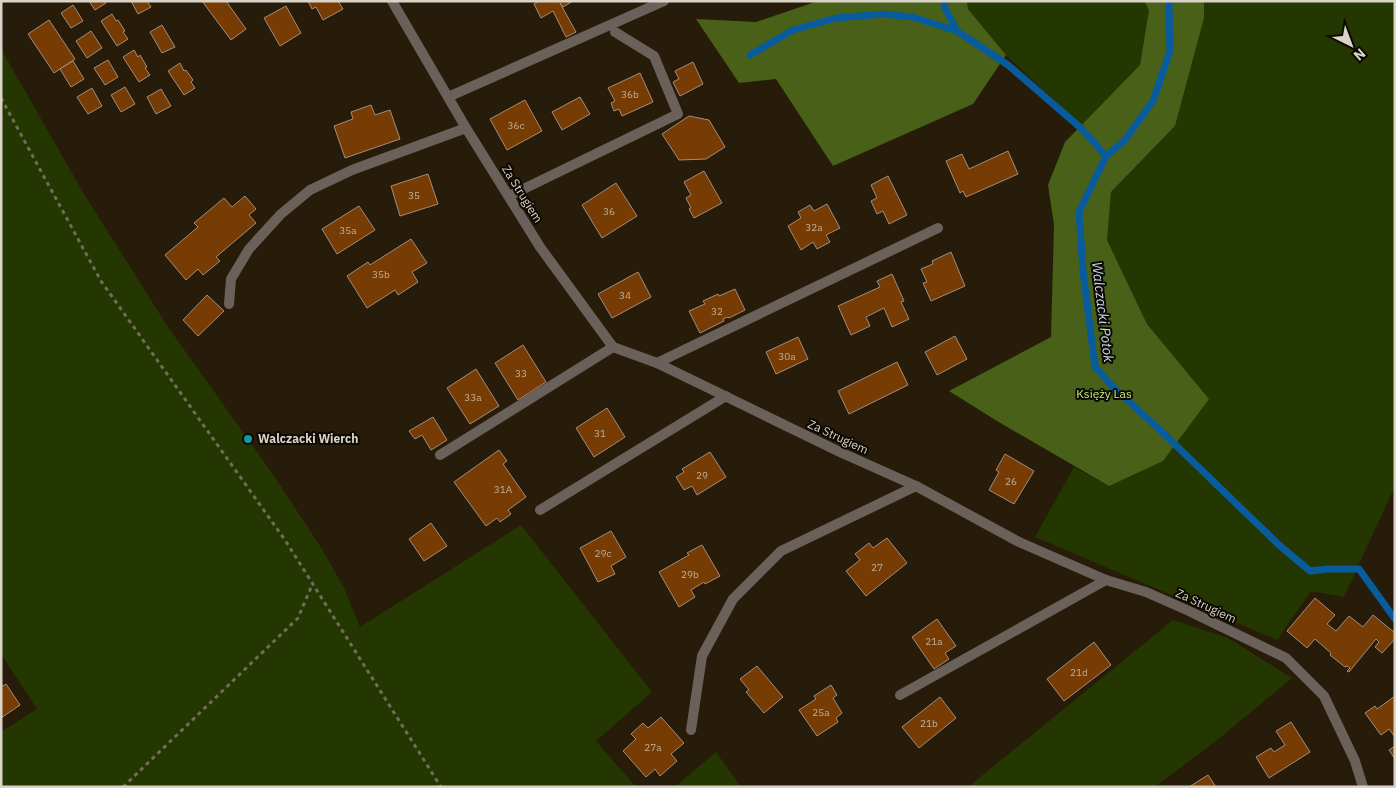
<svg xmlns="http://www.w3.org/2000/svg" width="1396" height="788" font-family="'IBM Plex Sans',sans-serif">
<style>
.green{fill:#253700}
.forest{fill:#486018}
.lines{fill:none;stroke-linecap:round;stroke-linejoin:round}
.stream{stroke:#085c9d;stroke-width:7}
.building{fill:#763c03;stroke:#a48d7e}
.path{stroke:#736b5b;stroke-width:3;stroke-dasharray:4 4;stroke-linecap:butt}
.service{stroke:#6b615b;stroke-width:10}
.minor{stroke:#6b615b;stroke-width:10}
.culture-dot{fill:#0f9aa8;stroke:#0c0802;stroke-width:2}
.labels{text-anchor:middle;stroke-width:4;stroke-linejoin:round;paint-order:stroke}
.number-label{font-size:10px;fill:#c1ae97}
.street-label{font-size:12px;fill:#dad4c8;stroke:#0c0802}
.park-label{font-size:12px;fill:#c1f077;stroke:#0c0802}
.poi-label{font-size:12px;font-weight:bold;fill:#dad4c8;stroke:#0c0802;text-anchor:start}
.water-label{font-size:14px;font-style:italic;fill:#c9daec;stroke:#0c0802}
</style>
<rect width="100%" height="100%" fill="#261c09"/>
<g class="green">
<polygon points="967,1 1144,1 1149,9 1140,65 1081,126 1006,55 968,9"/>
<polygon points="1204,1 1395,1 1395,486 1344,597 1311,591 1277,640 1035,537 1074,467 1109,486 1209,399 1147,324 1107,240 1111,192 1175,126 1204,18"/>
<polygon points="1,49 84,194 168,327 272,473 322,549 344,588 360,627 521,525 652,692 596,741 636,787 1,787 1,732 37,709 1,654"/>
<polygon points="1173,620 1228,638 1292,678 1221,737 1155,787 968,787"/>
<polygon points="716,752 741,787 675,787"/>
</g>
<g class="forest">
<polygon points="818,1 967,1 968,9 1006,55 973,104 833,166 776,79 739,83 696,19 756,22"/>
<polygon points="1144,1 1204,1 1204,18 1175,126 1111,192 1107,240 1147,324 1209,399 1163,461 1109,486 997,421 949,391 1051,337 1054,225 1048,185 1065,142 1140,65 1149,10"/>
</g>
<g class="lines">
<g class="stream">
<polyline points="944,1 945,8 957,31 1008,65 1082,129 1106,156"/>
<polyline points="1169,1 1170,51 1153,101 1124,141 1106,156 1079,212 1083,271 1095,367 1116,390 1158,428 1279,545 1310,571 1328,569 1359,569 1395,619"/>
<polyline points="750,55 793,30 836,18 884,14 912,17 957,31"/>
</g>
</g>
<g class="building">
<polygon points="89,1 105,1 106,3 95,10"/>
<polygon points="131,1 147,1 151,7 138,14"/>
<polygon points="202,1 226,1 246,29 231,40"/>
<polygon points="308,1 338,1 343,9 323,20 316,7 312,9"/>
<polygon points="539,1 573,1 563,7 560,3 576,32 566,37 553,11 541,18 534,4"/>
<polygon points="73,5 83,21 71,28 61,13"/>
<polygon points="286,6 301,33 280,46 264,18"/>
<polygon points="112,14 116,21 118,20 125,31 123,32 128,39 117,46 101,21"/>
<polygon points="49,20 75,59 54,73 28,34"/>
<polygon points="162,25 175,47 162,53 150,32"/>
<polygon points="91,31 102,48 87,58 76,41"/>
<polygon points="134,50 138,57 140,55 147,67 145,68 150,75 139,82 123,57"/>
<polygon points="108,60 118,77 105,85 94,68"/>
<polygon points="73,61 84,79 71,87 60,69"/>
<polygon points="693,62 703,84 680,96 673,82 679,79 675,71"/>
<polygon points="180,63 184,71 186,70 193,80 191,82 195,88 184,95 168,71"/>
<polygon points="640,73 653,102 622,116 619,109 614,111 611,103 615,101 608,88"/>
<polygon points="125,87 135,104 121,112 111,95"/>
<polygon points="92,88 102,106 88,114 77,97"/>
<polygon points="161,89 171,106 156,114 147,97"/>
<polygon points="580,97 590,114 562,130 552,112"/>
<polygon points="525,100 542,131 507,150 490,119"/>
<polygon points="371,105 375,115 390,110 400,139 345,158 334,126 353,119 351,112"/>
<polygon points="689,116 709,120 725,147 706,159 679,160 662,134"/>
<polygon points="1008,151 1018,174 966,197 963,191 960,193 946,161 962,154 969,169"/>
<polygon points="704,171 722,203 694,218 689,209 691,208 686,198 691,195 684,182"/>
<polygon points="428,174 438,204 400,216 391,186"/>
<polygon points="888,176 907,215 889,224 883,211 877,214 871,201 877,198 871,185"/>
<polygon points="616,183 637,216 602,238 582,205"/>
<polygon points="245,196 256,209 249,215 256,223 216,257 220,261 203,275 198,269 186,280 165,255 198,227 194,223 224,198 232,207"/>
<polygon points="827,204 840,228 826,235 830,242 817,249 813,242 801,250 788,226 801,218 798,212 810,205 814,211"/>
<polygon points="359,206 375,230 337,254 322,229"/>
<polygon points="411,239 427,263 412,272 418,282 398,295 395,290 367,308 347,276 368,262 370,265"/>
<polygon points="951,252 965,286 931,301 923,283 927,282 921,269 933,264 932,261"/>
<polygon points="638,272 651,297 612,318 598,294"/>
<polygon points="892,274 904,301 901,302 909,319 892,327 884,308 866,317 870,326 851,335 838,306 880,287 877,281"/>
<polygon points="735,289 745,310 729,318 728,317 723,319 724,321 700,333 689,311 705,304 703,301 718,294 719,296"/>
<polygon points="207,295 224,311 198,336 183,320"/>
<polygon points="955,336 967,359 937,375 925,352"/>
<polygon points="798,337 808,359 776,374 766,352"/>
<polygon points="523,345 546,382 518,400 495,363"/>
<polygon points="897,362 908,385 849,414 838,391"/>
<polygon points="476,369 499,406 470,424 447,388"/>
<polygon points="607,408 625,437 594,457 576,428"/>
<polygon points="433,417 447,440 431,450 422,435 415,439 409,431"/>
<polygon points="499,450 507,461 503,464 526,497 508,510 511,514 500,522 497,518 486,526 454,482"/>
<polygon points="710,452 726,477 697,495 692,486 684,490 676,477 684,472 682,469"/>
<polygon points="1005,454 1034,471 1014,504 989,490 999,472 996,470"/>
<polygon points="431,523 447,546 424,561 409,539"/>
<polygon points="611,531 626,557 611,566 615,574 598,582 580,548"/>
<polygon points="887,538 907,563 866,596 846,571 860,560 855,554 869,543 873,548"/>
<polygon points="702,545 720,576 705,584 704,582 691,590 695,597 679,607 659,572 689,555 687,553"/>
<polygon points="1315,598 1335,615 1327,624 1336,631 1349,616 1363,627 1373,615 1395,633 1395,639 1382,653 1375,647 1379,642 1376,639 1349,672 1347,671 1350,668 1347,666 1345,667 1330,655 1331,653 1315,639 1307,648 1287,631"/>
<polygon points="937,619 956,646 945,653 949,659 934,669 912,637"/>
<polygon points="1094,642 1111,665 1064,701 1047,679"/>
<polygon points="757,666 783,697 764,713 746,692 749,690 740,679"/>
<polygon points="6,684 20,705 1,718 1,687"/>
<polygon points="831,685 837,695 833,698 842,713 836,718 838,722 817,736 799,710 816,699 814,696"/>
<polygon points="1395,696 1395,737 1389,729 1381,735 1365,713 1375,706 1377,709"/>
<polygon points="940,697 956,718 919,748 902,727"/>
<polygon points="661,717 684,743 671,754 677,761 660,776 655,769 646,777 623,751 636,739 631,734 643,723 648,728"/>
<polygon points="1291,722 1310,752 1269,778 1256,757 1271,748 1274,752 1285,745 1276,731"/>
<polygon points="1395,746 1395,759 1389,750"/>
<polygon points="1208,775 1216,787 1189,787"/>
</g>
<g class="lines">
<g class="path">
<polyline points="1,98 101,281 285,540 441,787"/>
<polyline points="123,787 298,618 312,585"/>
</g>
<g class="service">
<polyline points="448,97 664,1"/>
<polyline points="509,196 678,114 654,56 615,32"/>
<polyline points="229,304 231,279 249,249 281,214 310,190 352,170 466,128"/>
<polyline points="657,363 938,228"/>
<polyline points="440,455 613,347"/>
<polyline points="540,510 726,396"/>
<polyline points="900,695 1106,580"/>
<polyline points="691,730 702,656 733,599 781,551 916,486"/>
</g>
<polyline class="minor" points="392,1 466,128 540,247 613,347 657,363 842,453 916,486 1019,542 1106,580 1146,592 1189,611 1286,658 1324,696 1355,761 1363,787"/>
</g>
<circle class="culture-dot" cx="248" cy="439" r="5"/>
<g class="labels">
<g class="number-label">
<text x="630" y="98">36b</text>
<text x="516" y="129">36c</text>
<text x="414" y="199">35</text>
<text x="609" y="215">36</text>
<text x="814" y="231">32a</text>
<text x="348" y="234">35a</text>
<text x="381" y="278">35b</text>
<text x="625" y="299">34</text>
<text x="717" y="315">32</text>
<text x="787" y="360">30a</text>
<text x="521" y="377">33</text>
<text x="473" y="401">33a</text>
<text x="600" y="437">31</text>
<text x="702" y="479">29</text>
<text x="1011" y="485">26</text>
<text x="503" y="493">31A</text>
<text x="603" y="557">29c</text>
<text x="877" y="571">27</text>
<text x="690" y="578">29b</text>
<text x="934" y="645">21a</text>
<text x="1079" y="676">21d</text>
<text x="821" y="716">25a</text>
<text x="929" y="727">21b</text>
<text x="653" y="751">27a</text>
</g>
<g class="street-label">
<text transform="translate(522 194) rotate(58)" y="4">Za Strugiem</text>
<text transform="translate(838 437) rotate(25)" y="4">Za Strugiem</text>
<text transform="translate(1206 606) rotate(25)" y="4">Za Strugiem</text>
</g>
<g class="park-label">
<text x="1104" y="398">Księży Las</text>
</g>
<g class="poi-label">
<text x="258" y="443">Walczacki Wierch</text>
</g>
<g class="water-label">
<text transform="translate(1103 312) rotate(83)" y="5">Walczacki Potok</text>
</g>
</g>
<rect width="1396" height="788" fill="none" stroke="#dad4c8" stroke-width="5"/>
<g transform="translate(1351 45) rotate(138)" stroke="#0c0802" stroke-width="4" paint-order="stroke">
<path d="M0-4L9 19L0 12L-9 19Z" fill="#dad4c8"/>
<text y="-8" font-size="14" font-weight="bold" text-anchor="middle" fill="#dad4c8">N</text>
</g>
</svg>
